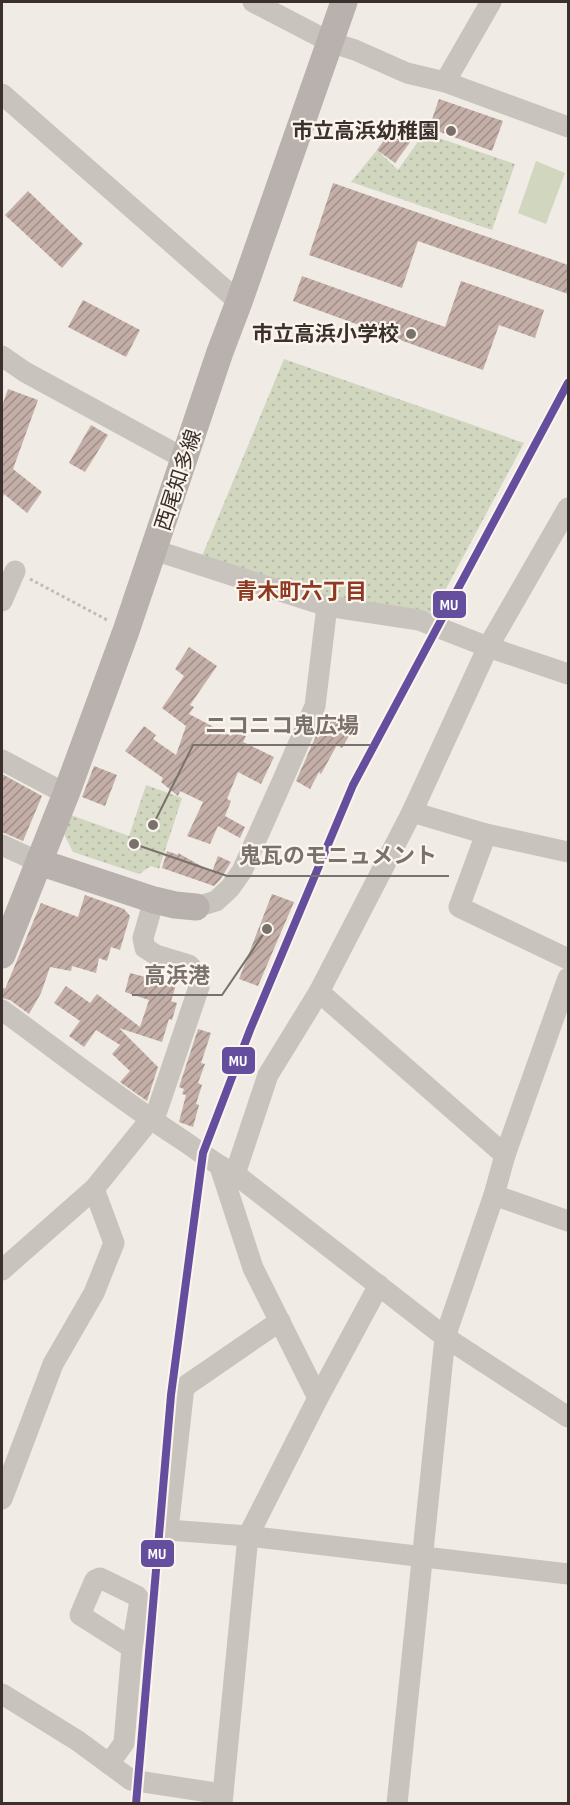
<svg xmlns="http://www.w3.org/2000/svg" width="570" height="1805" font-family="'Sofia Sans Condensed','Noto Sans JP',sans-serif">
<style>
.grass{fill:url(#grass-dots)}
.pitch{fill:#d1d6bf}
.building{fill:url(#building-hatch)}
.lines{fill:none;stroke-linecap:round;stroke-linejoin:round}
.path{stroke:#c2bbb6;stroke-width:3;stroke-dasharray:3 3;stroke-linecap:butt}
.minor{stroke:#c9c3be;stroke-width:21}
.major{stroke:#b8b1ad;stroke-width:27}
.rail-1-casing{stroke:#fbf5ee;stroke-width:12}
.rail-1{stroke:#654e9e;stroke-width:8}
.poi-dot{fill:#7a716c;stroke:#fbf5ee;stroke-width:2}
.labels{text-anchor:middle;stroke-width:4.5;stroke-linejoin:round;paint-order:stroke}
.poi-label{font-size:21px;font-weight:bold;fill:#3b302b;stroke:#fbf5ee;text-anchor:end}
.street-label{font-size:21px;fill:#3b302b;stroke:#fbf5ee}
.neighbourhood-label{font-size:22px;font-weight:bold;fill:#8c3b22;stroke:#fbf5ee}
.leader{fill:none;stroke:#7a716c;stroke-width:2}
.callout-dot{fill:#7a716c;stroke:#fbf5ee;stroke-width:2}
.callout-label{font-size:22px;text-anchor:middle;font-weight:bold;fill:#7a716c;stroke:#fbf5ee;stroke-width:4.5;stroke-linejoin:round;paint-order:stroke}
.line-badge{stroke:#fbf5ee;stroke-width:2}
.badge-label{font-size:16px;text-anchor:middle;font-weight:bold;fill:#fff}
</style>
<defs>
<pattern id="grass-dots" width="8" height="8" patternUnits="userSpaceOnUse" patternTransform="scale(1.5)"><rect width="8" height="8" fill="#d1d6bf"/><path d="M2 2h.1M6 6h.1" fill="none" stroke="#b4b8a4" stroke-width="1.8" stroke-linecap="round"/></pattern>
<pattern id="building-hatch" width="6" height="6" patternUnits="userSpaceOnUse" patternTransform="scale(1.5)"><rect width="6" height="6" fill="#c3afa7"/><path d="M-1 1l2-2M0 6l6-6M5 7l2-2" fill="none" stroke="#a08f88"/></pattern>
</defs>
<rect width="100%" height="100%" fill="#f0ebe5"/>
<g class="grass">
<polygon points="424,133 515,164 492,230 351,182 377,150 398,170"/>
<polygon points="284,359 524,443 433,613 334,599 202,556"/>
<polygon points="146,785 182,798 159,869 151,866 139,874 73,852 64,834 71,815 129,836"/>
</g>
<polygon class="pitch" points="536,161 565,173 546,224 518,213"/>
<g class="building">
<polygon points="439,99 503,121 492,151 429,128"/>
<polygon points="398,121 416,134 395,163 377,150"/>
<polygon points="333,183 568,265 568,294 418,241 402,288 309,255"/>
<polygon points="28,191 83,244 62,268 5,215"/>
<polygon points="302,276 445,327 461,281 544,310 535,338 499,325 483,370 293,301"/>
<polygon points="83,300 140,330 126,357 68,327"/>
<polygon points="8,389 38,400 13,469 42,492 27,513 4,494 3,497 2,497 2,406"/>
<polygon points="91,425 108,435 85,472 69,463"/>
<polygon points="189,647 217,666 190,705 194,707 189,714 231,736 234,730 246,736 243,742 274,757 261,784 238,772 227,799 231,801 225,816 245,827 240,838 218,826 210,844 187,836 203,802 180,791 178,796 161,782 163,778 125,751 144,726 156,735 153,739 176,755 186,726 162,708 184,676 175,669"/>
<polygon points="326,713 353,729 342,748 337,745 321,774 319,772 310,789 296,781"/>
<polygon points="94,766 117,775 105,806 82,797"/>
<polygon points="2,774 42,796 23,841 2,832"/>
<polygon points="167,851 178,855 178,853 212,872 218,856 231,862 220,880 214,886 162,868"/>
<polygon points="272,894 294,902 258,986 239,979"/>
<polygon points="85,895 124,909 130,916 120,950 111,947 107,961 99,958 96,973 72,966 71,971 50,967 41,993 29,1014 10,1000 2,998 2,987 5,989 41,903 78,917"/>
<polygon points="130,973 176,985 171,1001 177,1003 172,1020 169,1019 162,1042 119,1028 158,1067 147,1101 120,1082 130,1071 112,1054 120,1045 96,1030 84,1047 69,1036 80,1021 54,1003 66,986 90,1003 97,994 140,1027 149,1000 125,992"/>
<polygon points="198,1029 211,1033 201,1063 205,1064 198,1083 202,1085 196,1104 199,1105 193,1127 179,1122 186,1095 182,1094 184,1089 179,1087"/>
</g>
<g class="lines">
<polyline class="path" points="30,579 109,621"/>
<g class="minor">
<polyline points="253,2 330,42 355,50 407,73 445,82 568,127"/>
<polyline points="445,82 491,2"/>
<polyline points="2,94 239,302"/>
<polyline points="2,356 25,372 185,459"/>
<polyline points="154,550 327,606 419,620 488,647 568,674"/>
<polyline points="2,601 15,571"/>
<polyline points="2,760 66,794"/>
<polyline points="412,812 486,834 568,852"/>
<polyline points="486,834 459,907 568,959"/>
<polyline points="2,845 39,862"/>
<polyline points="196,907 216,901 230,888 242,871 285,775 315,706 327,606"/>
<polyline points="319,992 505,1155"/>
<path d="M2,1010C61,1053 119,1099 181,1139C199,1151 216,1165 235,1174L445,1337L568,1417"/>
<polyline points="220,1167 253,1268 318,1398"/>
<polyline points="235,1174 268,1075 319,992 412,812 488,647 568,508"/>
<polyline points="494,1195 568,1221"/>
<polyline points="2,1270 94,1189 157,1111 199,987 198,975 189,965 156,955 145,948 143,938 154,900"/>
<polyline points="280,1321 184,1387 168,1530 248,1536 568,1574"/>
<polyline points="2,1499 53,1364 94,1293 114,1243 94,1189"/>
<polyline points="2,1694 78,1741 131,1780 222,1794"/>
<polyline points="109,1764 124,1743 132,1648 140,1600 137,1596 100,1578 95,1580 80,1615 132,1648"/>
<polyline points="222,1804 248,1536 318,1398 379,1285"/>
<polyline points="397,1804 445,1337 494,1195 505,1155 568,978"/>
</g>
<g class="major">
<polyline points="39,862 154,900 175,905 196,907"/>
<polyline points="2,955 66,794 126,631 220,352 239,302 344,2"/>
</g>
<defs>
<polyline id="rail-1" points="136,1804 171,1395 203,1153 250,1030 353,785 568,383"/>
</defs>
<use href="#rail-1" class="rail-1-casing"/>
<use href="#rail-1" class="rail-1"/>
</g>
<g class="poi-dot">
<circle cx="451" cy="131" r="6"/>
<circle cx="411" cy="334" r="6"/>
</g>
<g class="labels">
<g class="poi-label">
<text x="439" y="138">市立高浜幼稚園</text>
<text x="399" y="341">市立高浜小学校</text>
</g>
<g class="street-label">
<text transform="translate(178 480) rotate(-72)" y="7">西尾知多線</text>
</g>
<g class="neighbourhood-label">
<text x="301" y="599">青木町六丁目</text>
</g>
</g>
<path class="leader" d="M153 825L193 745H371M134 844L227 876H449M267 929L222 995H132"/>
<g class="callout-dot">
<circle cx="153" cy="825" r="6"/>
<circle cx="134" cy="844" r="6"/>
<circle cx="267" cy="929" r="6"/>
</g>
<g class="callout-label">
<text x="282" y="733">ニコニコ鬼広場</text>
<text x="338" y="863">鬼瓦のモニュメント</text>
<text x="177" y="983">高浜港</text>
</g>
<g class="line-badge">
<rect x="432" y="590" width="35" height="29" rx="6" fill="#654e9e"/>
<rect x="221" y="1046" width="35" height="29" rx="6" fill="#654e9e"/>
<rect x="140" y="1539" width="35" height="29" rx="6" fill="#654e9e"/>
</g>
<g class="badge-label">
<text x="449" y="610">MU</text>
<text x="238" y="1066">MU</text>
<text x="157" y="1559">MU</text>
</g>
<rect width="570" height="1805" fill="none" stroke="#3b302b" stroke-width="6"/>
</svg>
